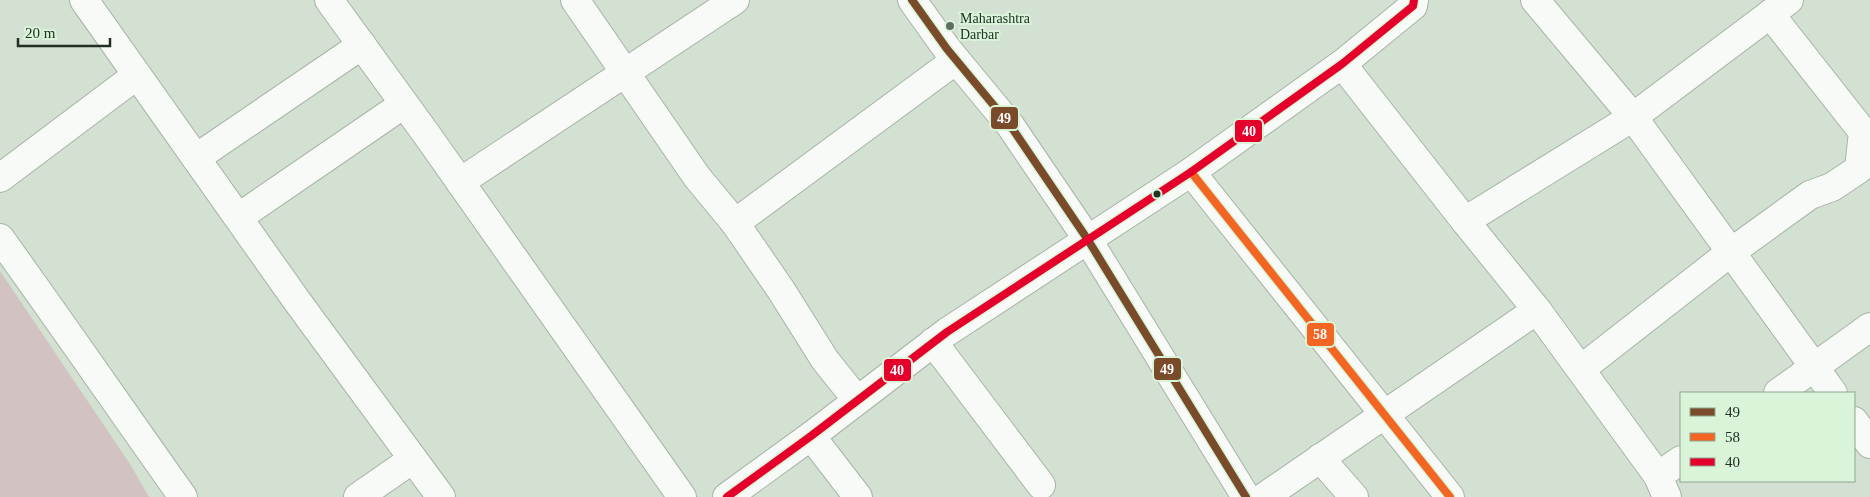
<svg xmlns="http://www.w3.org/2000/svg" width="1870" height="497" font-family="'Times New Roman',serif">
<style>
.green{fill:#d3c2c2}
.lines{fill:none;stroke-linecap:round;stroke-linejoin:round}
.minor-casing{stroke:#a8b3a7;stroke-width:30}
.minor{stroke:#f8faf8;stroke-width:28}
.bus-1-casing{stroke:#d9f4d8;stroke-width:11}
.bus-2-casing{stroke:#d9f4d8;stroke-width:11}
.bus-3-casing{stroke:#d9f4d8;stroke-width:11}
.bus-1{stroke:#7a4b2a;stroke-width:8}
.bus-2{stroke:#f26522;stroke-width:8}
.bus-3{stroke:#e4002b;stroke-width:8}
.poi-dot{fill:#616d61;stroke:#d9f4d8;stroke-width:2}
.bus-dot{fill:#242f24;stroke:#d9f4d8;stroke-width:2}
.labels{text-anchor:middle;stroke-width:4;stroke-linejoin:round;paint-order:stroke}
.poi-label{font-size:14px;fill:#242f24;stroke:#d9f4d8;text-anchor:start}
.line-badge{stroke:#d9f4d8;stroke-width:2}
.badge-label{font-size:14px;text-anchor:middle;font-weight:bold;fill:#fff}
</style>
<rect width="100%" height="100%" fill="#d2e1d1"/>
<polygon class="green" points="0,271 130,464 149,497 0,497"/>
<g class="lines">
<defs>
<g id="minor">
<polyline points="84,0 297,301 441,497"/>
<polyline points="329,0 427,135 682,497"/>
<polyline points="575,0 697,177 735,223 781,290 825,360 857,400"/>
<polyline points="912,0 947,49 1010,125 1088,240 1246,497"/>
<polyline points="1535,0 1633,117 1833,393"/>
<polyline points="1342,64 1465,221"/>
<polyline points="196,158 362,45"/>
<polyline points="1191,172 1450,497"/>
<polyline points="0,178 137,75"/>
<polyline points="460,182 735,0"/>
<polyline points="239,217 404,104"/>
<polyline points="735,223 956,60"/>
<path d="M0,238C62,324 122,411 183,497"/>
<polyline points="1537,310 1658,476 1667,497"/>
<polyline points="933,342 1041,485"/>
<polyline points="1581,369 1731,252 1810,195 1832,187 1859,169 1863,132 1770,14"/>
<polyline points="1778,393 1870,327"/>
<polyline points="1854,421 1870,444"/>
<polyline points="811,436 858,497"/>
<polyline points="1320,458 1354,497"/>
<polyline points="1658,476 1681,460"/>
<polyline points="358,497 413,459"/>
<polyline points="727,497 811,436 947,332 1191,172 1342,64 1413,6 1414,0"/>
<polyline points="1264,497 1537,310 1465,221 1633,117 1789,0"/>
</g>
</defs>
<use href="#minor" class="minor-casing"/>
<use href="#minor" class="minor"/>
<defs>
<polyline id="bus-1" points="912,0 947,49 1010,125 1088,240 1246,497"/>
<polyline id="bus-2" points="1191,172 1450,497"/>
<polyline id="bus-3" points="727,497 811,436 947,332 1191,172 1342,64 1413,6 1414,0"/>
</defs>
<use href="#bus-1" class="bus-1-casing"/>
<use href="#bus-2" class="bus-2-casing"/>
<use href="#bus-3" class="bus-3-casing"/>
<use href="#bus-1" class="bus-1"/>
<use href="#bus-2" class="bus-2"/>
<use href="#bus-3" class="bus-3"/>
</g>
<circle class="poi-dot" cx="950" cy="26" r="5"/>
<circle class="bus-dot" cx="1157" cy="194" r="4.5"/>
<g class="labels">
<g class="poi-label">
<text x="960" y="23">Maharashtra<tspan x="960" dy="16">Darbar</tspan></text>
</g>
</g>
<g class="line-badge">
<rect x="990" y="106" width="29" height="24" rx="5" fill="#7a4b2a"/>
<rect x="1234" y="119" width="29" height="24" rx="5" fill="#e4002b"/>
<rect x="1306" y="322" width="29" height="25" rx="5" fill="#f26522"/>
<rect x="1153" y="357" width="29" height="24" rx="5" fill="#7a4b2a"/>
<rect x="883" y="358" width="29" height="24" rx="5" fill="#e4002b"/>
</g>
<g class="badge-label">
<text x="1004" y="123">49</text>
<text x="1249" y="136">40</text>
<text x="1320" y="339">58</text>
<text x="1167" y="374">49</text>
<text x="897" y="375">40</text>
</g>
<rect x="1680" y="392" width="175" height="90" fill="#d9f4d8" stroke="#91a590"/>
<rect x="1690" y="408" width="25" height="8" fill="#7a4b2a" stroke="#91a590"/>
<text x="1725" y="417" font-size="15" fill="#242f24">49</text>
<rect x="1690" y="433" width="25" height="8" fill="#f26522" stroke="#91a590"/>
<text x="1725" y="442" font-size="15" fill="#242f24">58</text>
<rect x="1690" y="458" width="25" height="8" fill="#e4002b" stroke="#91a590"/>
<text x="1725" y="467" font-size="15" fill="#242f24">40</text>
<path d="M18 38v8h92v-8" fill="none" stroke="#242f24" stroke-width="2.5"/>
<text x="25" y="38" font-size="15" fill="#242f24" stroke="#d9f4d8" stroke-width="4" paint-order="stroke">20 m</text>
</svg>
